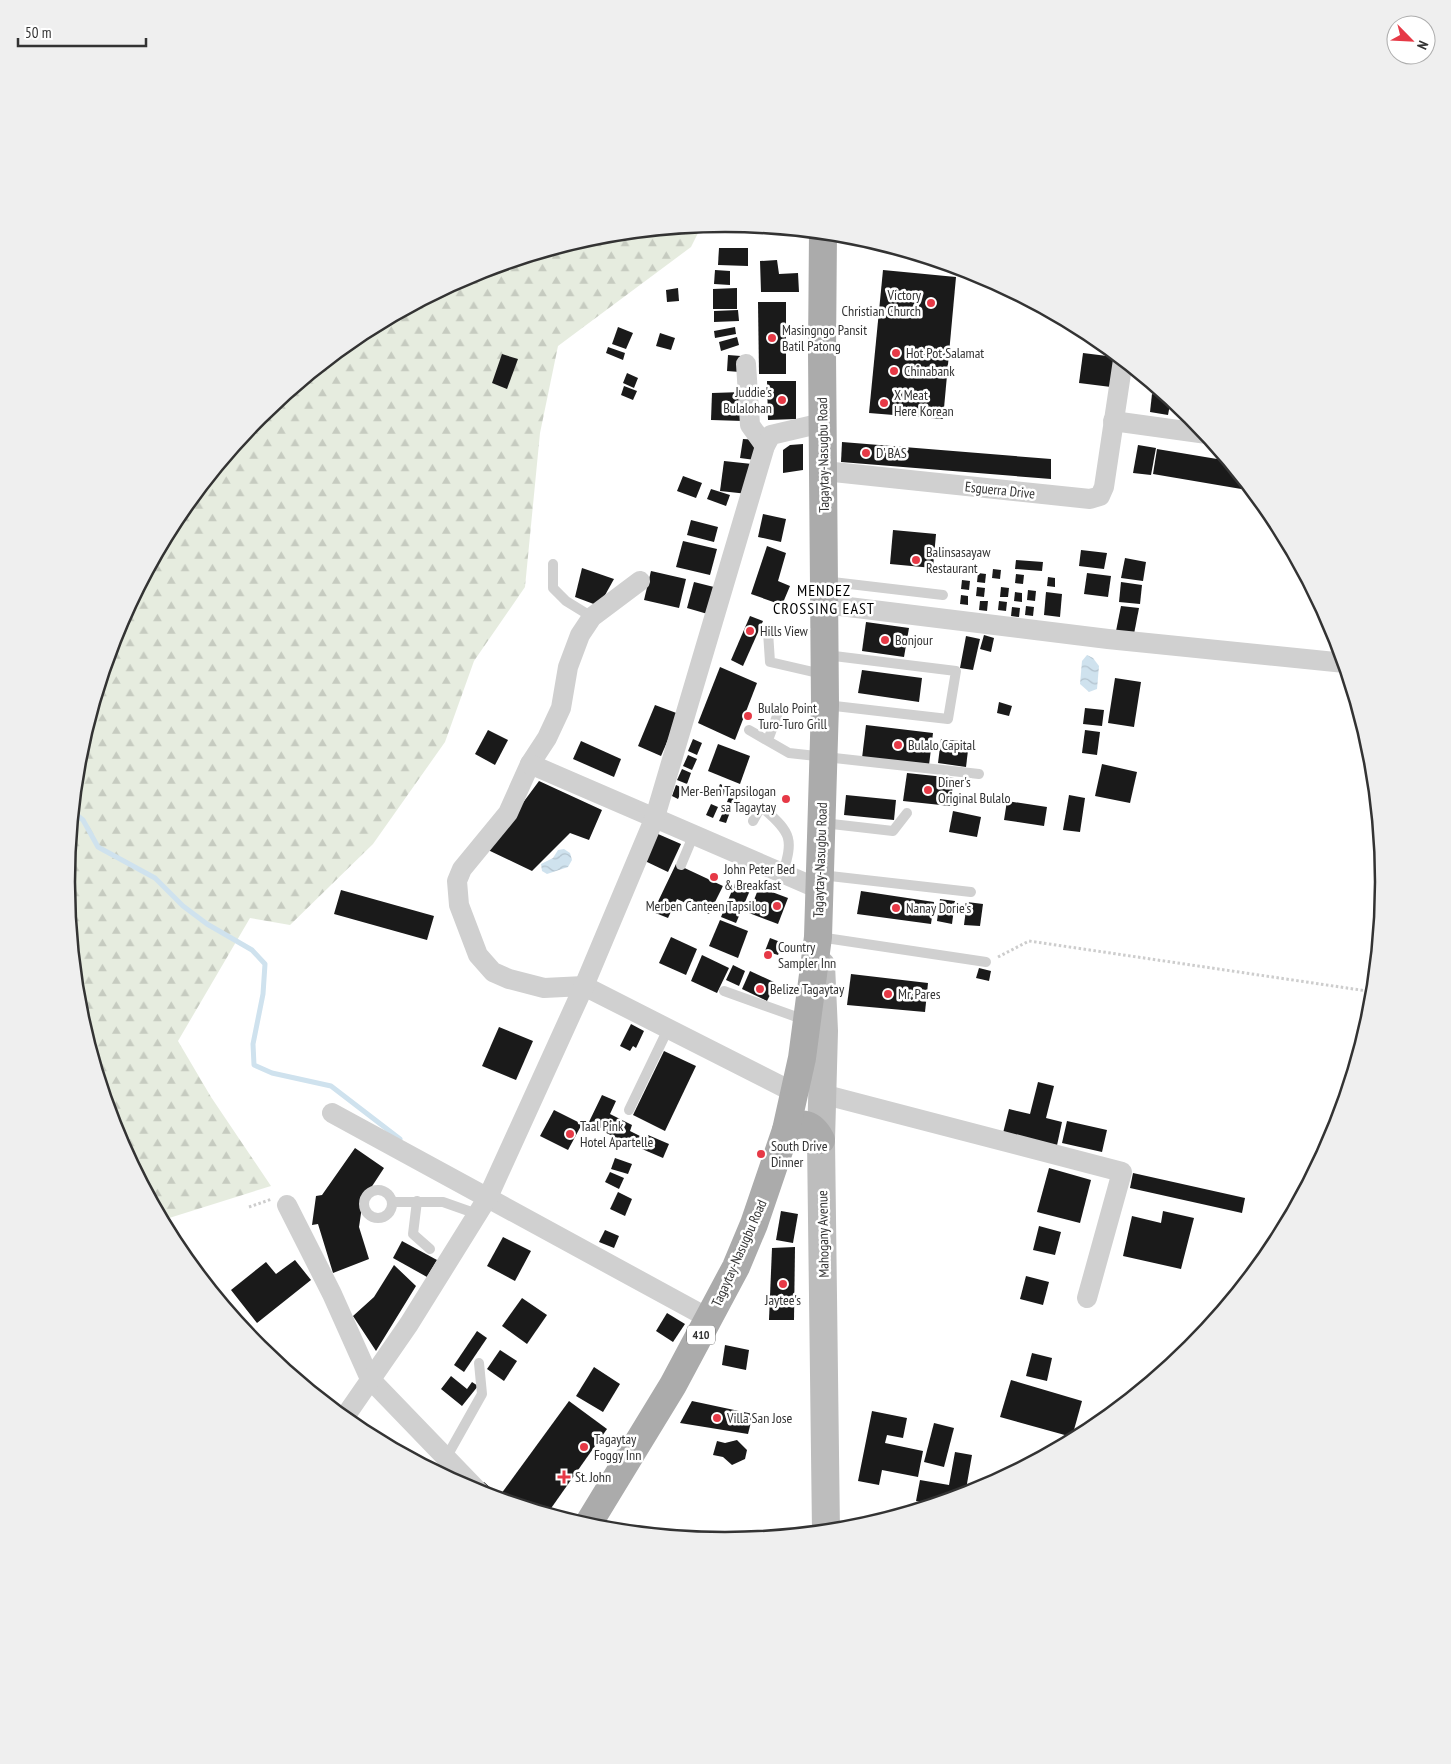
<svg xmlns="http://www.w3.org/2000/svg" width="1451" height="1764" font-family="'PT Sans Narrow',sans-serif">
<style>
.forest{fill:url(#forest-firs)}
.water{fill:url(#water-waves)}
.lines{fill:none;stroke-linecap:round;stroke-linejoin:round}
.stream{stroke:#cfe2ee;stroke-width:5}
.building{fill:#1a1a1a}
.path{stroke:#cdcdcd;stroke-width:3;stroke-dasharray:2.5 2.5;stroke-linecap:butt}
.service{stroke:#d0d0d0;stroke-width:10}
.minor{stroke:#d0d0d0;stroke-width:20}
.secondary{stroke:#bdbdbd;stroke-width:28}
.primary{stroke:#ababab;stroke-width:28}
.poi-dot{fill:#e63946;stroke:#fff;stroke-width:2}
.labels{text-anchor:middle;stroke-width:5;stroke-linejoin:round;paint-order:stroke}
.shield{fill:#fff;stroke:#707070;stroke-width:1}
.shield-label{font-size:12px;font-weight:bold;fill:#333}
.poi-label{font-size:14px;fill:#333;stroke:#fff;text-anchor:start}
.street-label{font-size:14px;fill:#333;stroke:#fff}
.quarter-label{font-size:16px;letter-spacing:1px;fill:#000;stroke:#fff}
.rim{fill:none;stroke:#333;stroke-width:2.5}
</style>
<defs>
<pattern id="forest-firs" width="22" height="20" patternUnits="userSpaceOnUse" patternTransform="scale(1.25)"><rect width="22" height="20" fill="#e6ecdf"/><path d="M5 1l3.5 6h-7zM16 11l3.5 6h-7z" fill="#c6cbc0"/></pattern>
<pattern id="water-waves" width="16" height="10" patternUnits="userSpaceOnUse" patternTransform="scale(1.25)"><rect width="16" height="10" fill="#cfe2ee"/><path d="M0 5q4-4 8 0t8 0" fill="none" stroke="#b2c2cd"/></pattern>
</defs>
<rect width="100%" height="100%" fill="#fff"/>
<polygon class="forest" points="702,225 691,247 558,346 540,433 525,587 474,661 445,742 373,844 290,925 250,918 178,1041 211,1097 271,1186 166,1219 164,1223 116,1134 79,1010 66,882 79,753 117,629 178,516 260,416 359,334 473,273 597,235"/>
<g class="water">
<polygon points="1087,655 1093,658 1099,666 1097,689 1089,692 1080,684 1082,661"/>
<polygon points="564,849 570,853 572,860 568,867 547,874 542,871 541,864 553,858 558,850"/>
</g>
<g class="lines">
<polyline class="stream" points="73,812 83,820 98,847 155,878 183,906 207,924 252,950 265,964 263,994 253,1044 254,1065 272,1073 331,1086 400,1139"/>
</g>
<g class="building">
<polygon points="719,248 748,248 748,266 718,265"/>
<polygon points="777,260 779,274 798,273 799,292 761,292 760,261"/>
<polygon points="715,270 730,271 730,285 714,284"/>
<polygon points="883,270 956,277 943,419 869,413"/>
<polygon points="678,288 679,301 667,302 666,290"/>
<polygon points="737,288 737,309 713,309 713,289"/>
<polygon points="758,302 786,302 786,374 759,374"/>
<polygon points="738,310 739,321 714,322 714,311"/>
<polygon points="618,327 633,333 626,349 612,344"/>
<polygon points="735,327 736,334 715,338 714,331"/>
<polygon points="660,333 675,338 671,350 656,346"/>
<polygon points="737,337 739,345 721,351 719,342"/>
<polygon points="608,347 625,353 623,360 606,353"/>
<polygon points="1083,353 1115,357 1111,387 1079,383"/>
<polygon points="502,354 518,359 507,389 492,383"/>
<polygon points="728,355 741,356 740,372 727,371"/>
<polygon points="627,373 638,378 634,388 623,383"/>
<polygon points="767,381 796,381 796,419 768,420"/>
<polygon points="624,386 637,391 633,400 621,395"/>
<polygon points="743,392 743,421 711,420 712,393"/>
<polygon points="1152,394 1171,399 1168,415 1150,412"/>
<polygon points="743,439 758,440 755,460 740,458"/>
<polygon points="842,442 1051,459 1051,479 841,462"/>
<polygon points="803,444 803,470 783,473 783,450 790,445"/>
<polygon points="1138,445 1156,448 1151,475 1133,473"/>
<polygon points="1157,449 1229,461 1253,491 1153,474"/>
<polygon points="724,461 752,464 748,494 720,491"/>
<polygon points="683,476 702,483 696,498 677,491"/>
<polygon points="711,489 730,495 726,506 707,499"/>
<polygon points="763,514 786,519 781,542 758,537"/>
<polygon points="691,520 718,527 714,542 687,535"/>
<polygon points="893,530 936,534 933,568 890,564"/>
<polygon points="683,541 717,549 710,575 676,567"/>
<polygon points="767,546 786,553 778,581 790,586 782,605 751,594"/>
<polygon points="1081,550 1107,553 1104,569 1079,566"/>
<polygon points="1125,558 1146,562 1143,581 1121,578"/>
<polygon points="1016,560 1043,562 1042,571 1015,569"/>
<polygon points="582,568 614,579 599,606 575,597"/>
<polygon points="993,569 1001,570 1000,579 992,578"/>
<polygon points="651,571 686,579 679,608 644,600"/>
<polygon points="978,573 986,574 985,583 977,582"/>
<polygon points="1087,573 1111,576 1108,597 1084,594"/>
<polygon points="1016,574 1024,575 1023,584 1015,583"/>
<polygon points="1048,577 1055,578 1055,587 1047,586"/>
<polygon points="962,580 970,581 969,590 961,589"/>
<polygon points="694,582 718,588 711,615 687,608"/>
<polygon points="1121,582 1142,585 1140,604 1119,602"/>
<polygon points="977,587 985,588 984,597 976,596"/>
<polygon points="1001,587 1009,588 1008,597 1000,597"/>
<polygon points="1028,590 1036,591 1035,601 1027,600"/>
<polygon points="1015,592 1022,593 1022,602 1014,601"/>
<polygon points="1046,592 1062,594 1060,617 1044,615"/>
<polygon points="961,595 968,596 968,605 960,604"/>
<polygon points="980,601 988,601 987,611 979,610"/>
<polygon points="999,601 1007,602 1006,611 998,610"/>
<polygon points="1026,606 1034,607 1033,616 1025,615"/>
<polygon points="1121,606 1139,608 1134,634 1116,631"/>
<polygon points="1012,607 1020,608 1019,617 1011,616"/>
<polygon points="750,616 763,621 743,666 731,660"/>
<polygon points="866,622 909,628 904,657 862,651"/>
<polygon points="984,635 994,638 991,652 980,649"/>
<polygon points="966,636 980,639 973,670 960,668"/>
<polygon points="720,667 757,683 735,740 698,723"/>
<polygon points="862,670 922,678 919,702 858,693"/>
<polygon points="1115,678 1141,682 1134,727 1108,723"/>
<polygon points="999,702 1012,706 1009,716 997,713"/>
<polygon points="655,705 679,714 661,756 638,746"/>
<polygon points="1085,708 1104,710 1102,726 1083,724"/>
<polygon points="866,725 933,733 929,765 862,758"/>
<polygon points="488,730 508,740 495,765 475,754"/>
<polygon points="1085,730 1100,732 1097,755 1082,753"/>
<polygon points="693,739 702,743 697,755 688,751"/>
<polygon points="941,739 969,742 966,767 938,763"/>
<polygon points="581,741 621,759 614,777 573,759"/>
<polygon points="718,744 750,756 740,784 708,771"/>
<polygon points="688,755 697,759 692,770 683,766"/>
<polygon points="1102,764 1137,772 1130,803 1095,796"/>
<polygon points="682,769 691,773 687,784 677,780"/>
<polygon points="907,773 954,778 950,806 903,801"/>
<polygon points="539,781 602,810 589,840 570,833 532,871 488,850"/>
<polygon points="720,784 727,787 722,798 716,795"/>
<polygon points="676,785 683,788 678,799 672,796"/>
<polygon points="731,791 738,793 734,804 727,802"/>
<polygon points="846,795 896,800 894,820 844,815"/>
<polygon points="1069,795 1085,798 1080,832 1063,830"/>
<polygon points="1007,801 1047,807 1044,826 1004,820"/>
<polygon points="711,804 718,807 713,818 706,815"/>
<polygon points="724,810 730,812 726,823 719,821"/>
<polygon points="953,811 981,817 977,837 949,832"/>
<polygon points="658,834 681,844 668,872 645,861"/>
<polygon points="676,864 723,886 709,914 677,899 668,918 653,912"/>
<polygon points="736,881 751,888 736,923 721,917"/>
<polygon points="759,887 788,898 778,924 749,913"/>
<polygon points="341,890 434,916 427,940 334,914"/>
<polygon points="861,891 934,902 931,924 857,914"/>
<polygon points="940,899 955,901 952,924 937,921"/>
<polygon points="967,902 983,904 980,926 964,925"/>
<polygon points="720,920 748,931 738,958 709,946"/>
<polygon points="671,937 697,949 686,975 659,963"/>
<polygon points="770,938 783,943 778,955 765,951"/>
<polygon points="702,955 729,968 717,993 691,981"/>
<polygon points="733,965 745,971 739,986 726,980"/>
<polygon points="979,968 991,971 989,981 976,978"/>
<polygon points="750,971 776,983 767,1001 742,989"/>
<polygon points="851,974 928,983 925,1012 847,1005"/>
<polygon points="631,1024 644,1031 636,1048 633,1046 630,1051 620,1046"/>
<polygon points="499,1027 533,1041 516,1080 482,1066"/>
<polygon points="664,1051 696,1066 665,1131 633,1115"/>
<polygon points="1038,1082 1054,1086 1046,1118 1062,1122 1056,1150 1002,1137 1009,1109 1030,1114"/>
<polygon points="602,1095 616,1101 610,1114 632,1125 630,1131 640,1136 635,1147 588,1124"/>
<polygon points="554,1110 582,1124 568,1150 540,1136"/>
<polygon points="1067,1121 1107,1130 1102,1152 1062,1143"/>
<polygon points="648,1135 669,1144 663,1158 642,1149"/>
<polygon points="355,1148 384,1168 363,1200 359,1227 369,1259 333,1273 318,1224 312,1225 316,1196 322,1195"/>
<polygon points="615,1158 632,1164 628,1174 611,1169"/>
<polygon points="1049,1168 1091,1180 1080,1223 1037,1212"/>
<polygon points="610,1172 624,1178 619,1189 605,1182"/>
<polygon points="1133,1173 1245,1198 1242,1213 1130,1188"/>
<polygon points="618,1192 632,1199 625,1216 610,1209"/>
<polygon points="781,1211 798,1214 793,1243 776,1240"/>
<polygon points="1163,1211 1194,1218 1181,1269 1123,1256 1132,1216 1161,1223"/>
<polygon points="1039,1226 1061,1232 1055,1255 1033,1250"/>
<polygon points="605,1230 619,1236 614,1248 599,1242"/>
<polygon points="503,1237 531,1251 515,1281 487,1266"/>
<polygon points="402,1241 437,1260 427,1277 393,1258"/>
<polygon points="795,1247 794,1320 769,1320 772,1248"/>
<polygon points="295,1260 311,1280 257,1323 231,1290 266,1262 276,1274"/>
<polygon points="394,1265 416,1286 376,1351 353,1316 374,1297"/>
<polygon points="1026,1276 1049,1282 1043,1305 1020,1299"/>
<polygon points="522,1298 547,1315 527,1344 502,1326"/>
<polygon points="667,1313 685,1324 673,1342 656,1331"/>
<polygon points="477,1331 487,1338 464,1372 454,1365"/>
<polygon points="725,1345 749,1350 746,1370 722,1365"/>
<polygon points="500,1350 517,1361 504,1381 487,1369"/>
<polygon points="1032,1353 1052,1358 1047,1381 1026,1376"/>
<polygon points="594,1367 620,1384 603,1412 576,1396"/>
<polygon points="451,1376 467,1389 472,1382 478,1386 462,1406 441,1389"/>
<polygon points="1011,1380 1082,1401 1072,1437 1000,1417"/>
<polygon points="569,1401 607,1429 547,1514 509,1502 501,1494"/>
<polygon points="692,1401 753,1414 748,1434 680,1423"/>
<polygon points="872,1411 907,1418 903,1438 887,1435 885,1443 923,1451 918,1477 882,1470 879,1485 858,1481"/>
<polygon points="934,1423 954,1428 944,1467 924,1462"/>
<polygon points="737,1440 747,1450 745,1459 732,1465 723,1457 713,1455 717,1441 725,1443"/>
<polygon points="955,1452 972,1455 965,1495 934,1504 916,1501 920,1480 949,1485"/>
<polygon points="484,1482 504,1500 482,1494 477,1488"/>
<polygon points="754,1533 777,1534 777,1536 754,1538"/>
</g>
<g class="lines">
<g class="path">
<polyline points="998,957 1029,941 1374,992"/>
<polyline points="249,1207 272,1199"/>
</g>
<g class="service">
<polyline points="553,564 553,588 566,601 592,617"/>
<polyline points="824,581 943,595"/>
<polyline points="768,632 770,662 822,674"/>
<polyline points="826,655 956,671 948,719 826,705"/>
<polyline points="749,730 789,753 979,774"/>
<polyline points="768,740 777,716"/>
<path d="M753,821L759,810H765C792,833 793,840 783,873"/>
<polyline points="823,823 893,831 907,813"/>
<polyline points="681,865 694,834"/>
<polyline points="821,875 971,892"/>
<polyline points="819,937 986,962"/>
<polyline points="724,991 805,1020"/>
<polyline points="629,1110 668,1029"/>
<circle cx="378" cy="1204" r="14"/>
<polyline points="417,1201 413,1234 430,1249"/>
<polyline points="393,1202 443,1202 477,1214"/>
<polyline points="446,1458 482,1394 479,1363"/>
</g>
<g class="minor">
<polyline points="746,364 750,425 765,446"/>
<polyline points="1113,421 1207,434"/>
<polyline points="824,471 1090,499 1100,496 1104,487 1123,360"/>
<polyline points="640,581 592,617 580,635 568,667 561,708 547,738 530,764 508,813 462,869 457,881 459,905 478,955 493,972 509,979 544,988 584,986 795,1093"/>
<polyline points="824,604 1108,639 1345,663"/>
<polyline points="530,764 819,889"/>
<polyline points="822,1094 1122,1172 1087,1298"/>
<polyline points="332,1113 710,1319"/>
<polyline points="287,1205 332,1294 370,1379 480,1493"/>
<polyline points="344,1418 409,1324 488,1197 584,986 655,817 765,446 771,435 822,423"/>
</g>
<polyline class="secondary" points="821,965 824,1031 821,1140 826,1531"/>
<g class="primary">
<path d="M786,1130C802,1120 813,1124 821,1140"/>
<polyline points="587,1526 673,1385 736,1267 754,1224 786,1130 802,1058 818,937 825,705 822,353 823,232"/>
</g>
</g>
<g class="poi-dot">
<circle cx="931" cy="303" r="5"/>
<circle cx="772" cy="338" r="5"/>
<circle cx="896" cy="353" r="5"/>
<circle cx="894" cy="371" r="5"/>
<circle cx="782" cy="400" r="5"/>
<circle cx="884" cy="403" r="5"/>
<circle cx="866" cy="453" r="5"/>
<circle cx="916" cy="560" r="5"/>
<circle cx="750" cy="631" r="5"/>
<circle cx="885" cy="640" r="5"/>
<circle cx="748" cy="716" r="5"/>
<circle cx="898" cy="745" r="5"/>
<circle cx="928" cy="790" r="5"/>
<circle cx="786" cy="799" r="5"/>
<circle cx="714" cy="877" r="5"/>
<circle cx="777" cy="906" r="5"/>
<circle cx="896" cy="908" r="5"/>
<circle cx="768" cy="955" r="5"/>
<circle cx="760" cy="989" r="5"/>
<circle cx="888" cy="994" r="5"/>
<circle cx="570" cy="1134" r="5"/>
<circle cx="761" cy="1154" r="5"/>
<circle cx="783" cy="1284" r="5"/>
<circle cx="717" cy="1418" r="5"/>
<circle cx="584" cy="1447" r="5"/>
<path d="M561.5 1469.5h5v5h5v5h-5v5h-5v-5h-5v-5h5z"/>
</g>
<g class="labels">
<rect class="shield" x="687" y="1325.5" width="28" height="19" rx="4"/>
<g class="shield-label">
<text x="701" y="1339">410</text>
</g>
<g class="poi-label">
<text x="921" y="300" text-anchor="end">Victory<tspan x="921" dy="16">Christian Church</tspan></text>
<text x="782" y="335">Masingngo Pansit<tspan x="782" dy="16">Batil Patong</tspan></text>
<text x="906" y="358">Hot Pot Salamat</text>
<text x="904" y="376">Chinabank</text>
<text x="772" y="397" text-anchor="end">Juddie's<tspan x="772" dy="16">Bulalohan</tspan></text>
<text x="894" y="400">X Meat<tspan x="894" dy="16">Here Korean</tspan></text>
<text x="876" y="458">D' BAS</text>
<text x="926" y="557">Balinsasayaw<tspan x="926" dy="16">Restaurant</tspan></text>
<text x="760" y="636">Hills View</text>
<text x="895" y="645">Bonjour</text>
<text x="758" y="713">Bulalo Point<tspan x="758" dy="16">Turo-Turo Grill</tspan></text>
<text x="908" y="750">Bulalo Capital</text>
<text x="938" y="787">Diner's<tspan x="938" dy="16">Original Bulalo</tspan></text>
<text x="776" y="796" text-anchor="end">Mer-Ben Tapsilogan<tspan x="776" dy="16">sa Tagaytay</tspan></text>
<text x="724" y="874">John Peter Bed<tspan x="724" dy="16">&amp; Breakfast</tspan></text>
<text x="767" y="911" text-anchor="end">Merben Canteen Tapsilog</text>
<text x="906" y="913">Nanay Dorie's</text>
<text x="778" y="952">Country<tspan x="778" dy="16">Sampler Inn</tspan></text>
<text x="770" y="994">Belize Tagaytay</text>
<text x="898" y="999">Mr. Pares</text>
<text x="580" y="1131">Taal Pink<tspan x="580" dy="16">Hotel Apartelle</tspan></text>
<text x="771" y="1151">South Drive<tspan x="771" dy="16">Dinner</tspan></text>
<text x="783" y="1305" text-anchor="middle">Jaytee's</text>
<text x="727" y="1423">Villa San Jose</text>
<text x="594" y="1444">Tagaytay<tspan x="594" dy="16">Foggy Inn</tspan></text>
<text x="575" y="1482">St. John</text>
</g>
<g class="street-label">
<text transform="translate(823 455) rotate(-91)" y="5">Tagaytay-Nasugbu Road</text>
<text transform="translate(1000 490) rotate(6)" y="5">Esguerra Drive</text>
<text transform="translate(820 860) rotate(-88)" y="5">Tagaytay-Nasugbu Road</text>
<text transform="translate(823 1234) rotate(-91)" y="5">Mahogany Avenue</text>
<text transform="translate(739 1253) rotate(-66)" y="5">Tagaytay-Nasugbu Road</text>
</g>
<g class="quarter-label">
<text x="824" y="596">MENDEZ<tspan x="824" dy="18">CROSSING EAST</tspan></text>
</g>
</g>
<path d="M0 0H1451V1764H0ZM75 882a650 650 0 1 1 1300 0a650 650 0 1 1-1300 0Z" fill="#efefef" fill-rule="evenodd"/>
<path class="rim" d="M75 882a650 650 0 1 1 1300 0a650 650 0 1 1-1300 0Z"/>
<g transform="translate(1411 40) rotate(114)"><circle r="24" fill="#ffffff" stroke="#adadad"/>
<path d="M0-4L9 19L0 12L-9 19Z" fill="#e63946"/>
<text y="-8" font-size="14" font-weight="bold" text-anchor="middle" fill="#333333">N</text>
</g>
<path d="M18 38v8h128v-8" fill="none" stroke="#333333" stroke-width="2.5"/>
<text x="25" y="38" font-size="15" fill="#333333" stroke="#ffffff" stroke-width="4" paint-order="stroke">50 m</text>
</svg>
